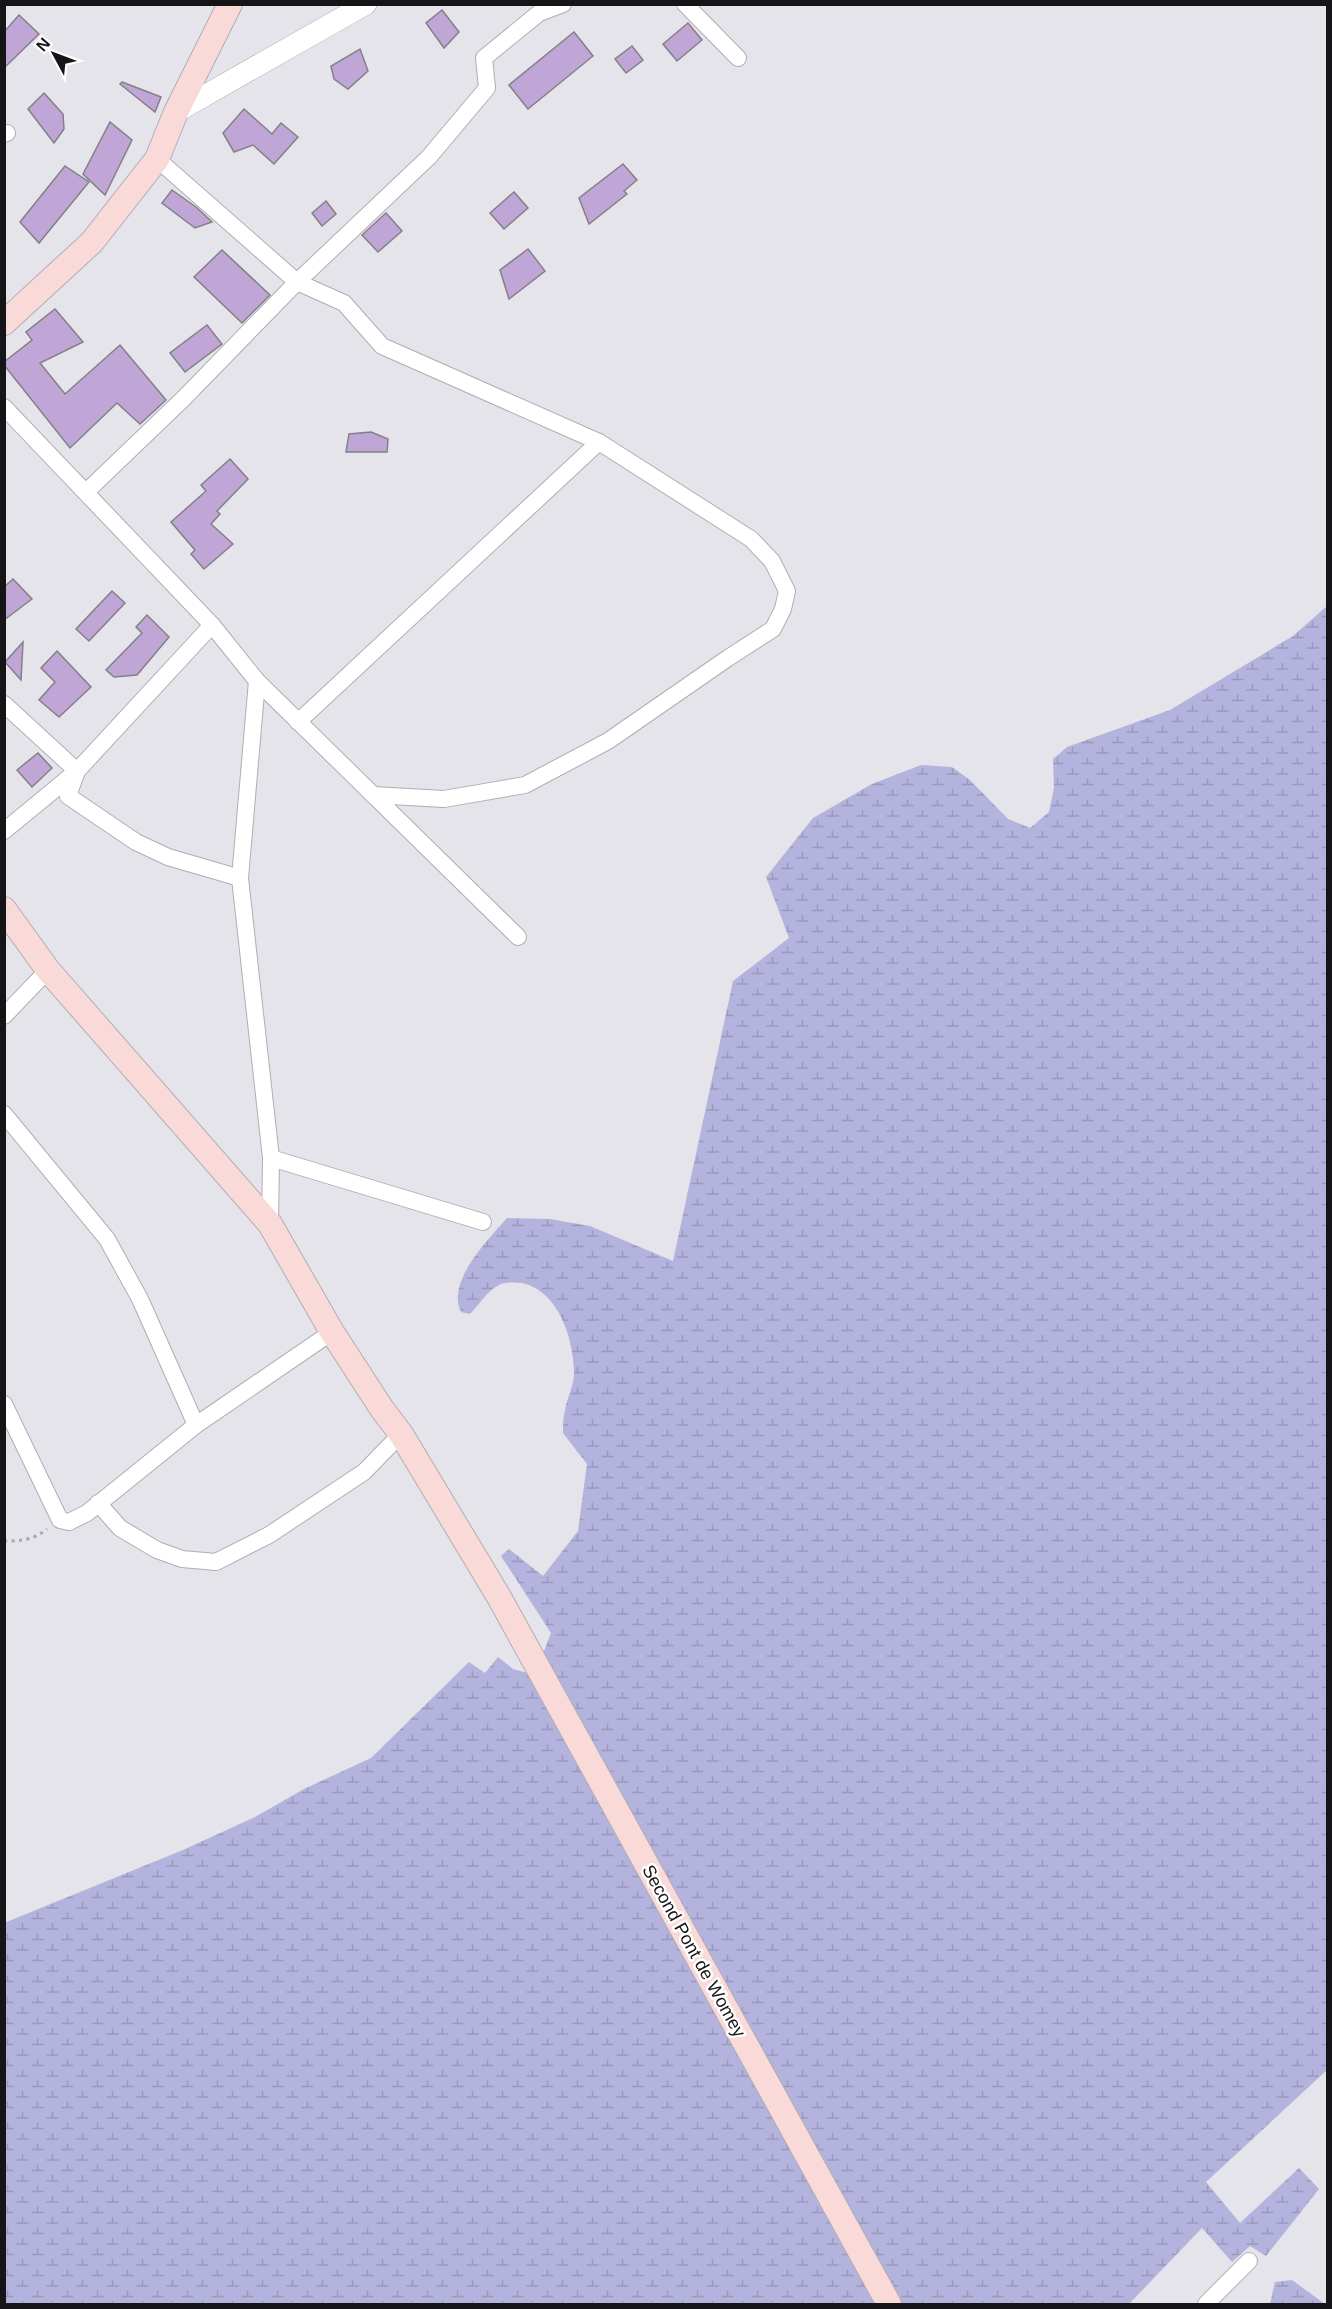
<svg xmlns="http://www.w3.org/2000/svg" width="1332" height="2309" font-family="Helvetica,sans-serif">
<style>
.wetland{fill:url(#wetland-marsh)}
.building{fill:#c0a5d7;stroke:#838086;stroke-width:1.5}
.lines{fill:none;stroke-linecap:round;stroke-linejoin:round}
.minor-casing{stroke:#aeaeb4;stroke-width:18}
.tertiary-casing{stroke:#aeaeb4;stroke-width:22}
.secondary-casing{stroke:#aeaeb4;stroke-width:26}
.path{stroke:#a5a5aa;stroke-width:3;stroke-dasharray:3 4.5;stroke-linecap:butt}
.minor{stroke:#fff;stroke-width:16}
.tertiary{stroke:#fff;stroke-width:21}
.secondary{stroke:#fadad9;stroke-width:24}
.labels{text-anchor:middle;stroke-width:5;stroke-linejoin:round;paint-order:stroke}
.street-label{font-size:18px;fill:#151517;stroke:#fff}
</style>
<defs>
<pattern id="wetland-marsh" width="20" height="14" patternUnits="userSpaceOnUse" patternTransform="scale(1.5)"><rect width="20" height="14" fill="#b4b3dd"/><path d="M1 5h8M5 5V1M11 12h8M15 12V8" fill="none" stroke="#9a99bd"/></pattern>
</defs>
<rect width="100%" height="100%" fill="#e4e4ea"/>
<g class="wetland">
<path d="M1327,606V2070L1206,2182L1240,2223L1299,2168L1319,2189L1266,2256L1250,2246L1232,2262L1202,2228L1129,2304H5L4,1923L183,1850L255,1817L304,1789L371,1758L469,1662L485,1673L498,1657L513,1669L535,1675L551,1633L501,1556L509,1549L543,1576L578,1531L587,1464L563,1433C563,1425 563,1417 565,1410C567,1398 574,1385 574,1374C574,1340 559,1291 522,1283C515,1282 505,1282 499,1285C486,1292 480,1304 470,1314L461,1312C446,1281 488,1240 507,1218L550,1219L590,1226L673,1261L733,981L789,938L766,877L813,818L872,784L921,765L952,767L970,780L1008,819L1030,828L1049,812L1054,788L1053,759L1067,747L1170,710L1293,636Z"/>
<polygon points="1292,2280 1325,2304 1270,2304 1275,2282"/>
</g>
<g class="building">
<polygon points="442,10 459,32 444,48 426,23"/>
<polygon points="19,15 39,34 4,68 4,32"/>
<polygon points="688,23 702,40 677,61 663,44"/>
<polygon points="574,32 593,56 528,109 509,85"/>
<polygon points="632,46 643,60 626,73 615,59"/>
<polygon points="360,49 368,71 348,89 334,79 331,66"/>
<polygon points="122,82 161,97 155,112 120,84"/>
<polygon points="44,93 63,114 64,129 54,143 28,109"/>
<polygon points="244,109 272,134 281,123 298,137 274,164 253,145 234,152 223,133"/>
<polygon points="110,122 132,140 105,195 83,174"/>
<polygon points="623,164 637,180 624,191 627,194 589,224 579,198"/>
<polygon points="65,166 89,182 39,243 20,222"/>
<polygon points="172,190 196,207 212,222 195,228 162,203"/>
<polygon points="514,192 528,208 504,229 490,213"/>
<polygon points="326,201 336,214 322,226 312,213"/>
<polygon points="386,213 402,231 378,252 362,235"/>
<polygon points="528,249 545,271 509,299 500,270"/>
<polygon points="222,250 270,295 242,323 194,277"/>
<polygon points="55,309 83,342 40,363 65,394 120,345 166,400 140,424 117,403 70,448 4,365 4,362 32,340 26,332"/>
<polygon points="207,325 222,344 185,372 170,353"/>
<polygon points="371,432 388,439 387,452 346,452 349,434"/>
<polygon points="230,459 248,479 217,511 220,514 211,524 233,544 204,569 191,554 195,550 171,522 206,491 201,485"/>
<polygon points="13,579 32,599 4,620 4,587"/>
<polygon points="112,591 125,603 89,641 76,629"/>
<polygon points="147,615 169,637 137,675 114,677 106,670 142,633 136,627"/>
<polygon points="23,642 21,680 5,662"/>
<polygon points="57,651 91,687 59,717 39,700 55,682 41,668"/>
<polygon points="38,753 52,768 32,787 17,770"/>
</g>
<g class="lines">
<defs>
<g id="minor">
<polyline points="685,4 738,58"/>
<polyline points="4,134 7,133"/>
<polyline points="157,159 297,282 344,303 382,346 599,442 751,539 772,561 787,591 783,609 773,629 728,658 608,741 525,785 444,799 373,795"/>
<polyline points="4,407 212,625 257,681 518,937"/>
<polyline points="86,492 184,398 297,282 429,157 487,88 484,58 539,13 563,4"/>
<polyline points="257,681 240,878 271,1158 270,1224"/>
<polyline points="4,704 77,771 68,796 136,842 168,857 240,878"/>
<polyline points="298,722 599,442"/>
<polyline points="4,831 77,771 212,625"/>
<polyline points="4,1016 48,970"/>
<polyline points="4,1114 107,1239 140,1299 196,1425"/>
<polyline points="271,1158 483,1222"/>
<polyline points="4,1404 60,1520 69,1522 87,1513 196,1425 332,1332"/>
<polyline points="98,1503 120,1528 157,1550 182,1559 216,1562 269,1535 364,1472 401,1434"/>
<polyline points="1206,2304 1249,2261"/>
</g>
<polyline id="tertiary" points="176,112 366,4"/>
<g id="secondary">
<polyline points="4,323 92,242 157,159 176,112 230,4"/>
<polyline points="4,909 48,970 270,1224 332,1332 382,1409 401,1434 499,1597 889,2304"/>
</g>
</defs>
<use href="#minor" class="minor-casing"/>
<use href="#tertiary" class="tertiary-casing"/>
<use href="#secondary" class="secondary-casing"/>
<path class="path" d="M4,1541C21,1541 34,1540 47,1529"/>
<use href="#minor" class="minor"/>
<use href="#tertiary" class="tertiary"/>
<use href="#secondary" class="secondary"/>
</g>
<g class="labels">
<g class="street-label">
<text transform="translate(694 1951) rotate(61)" y="6">Second Pont de Womey</text>
</g>
</g>
<rect width="1332" height="2309" fill="none" stroke="#151517" stroke-width="12"/>
<g transform="translate(54 54) rotate(311)" stroke="#ffffff" stroke-width="4.5" paint-order="stroke">
<path d="M0-4.5L10 22L0 15L-10 22Z" fill="#151517"/>
<text y="-9" font-size="16" font-weight="bold" text-anchor="middle" fill="#151517">N</text>
</g>
</svg>
